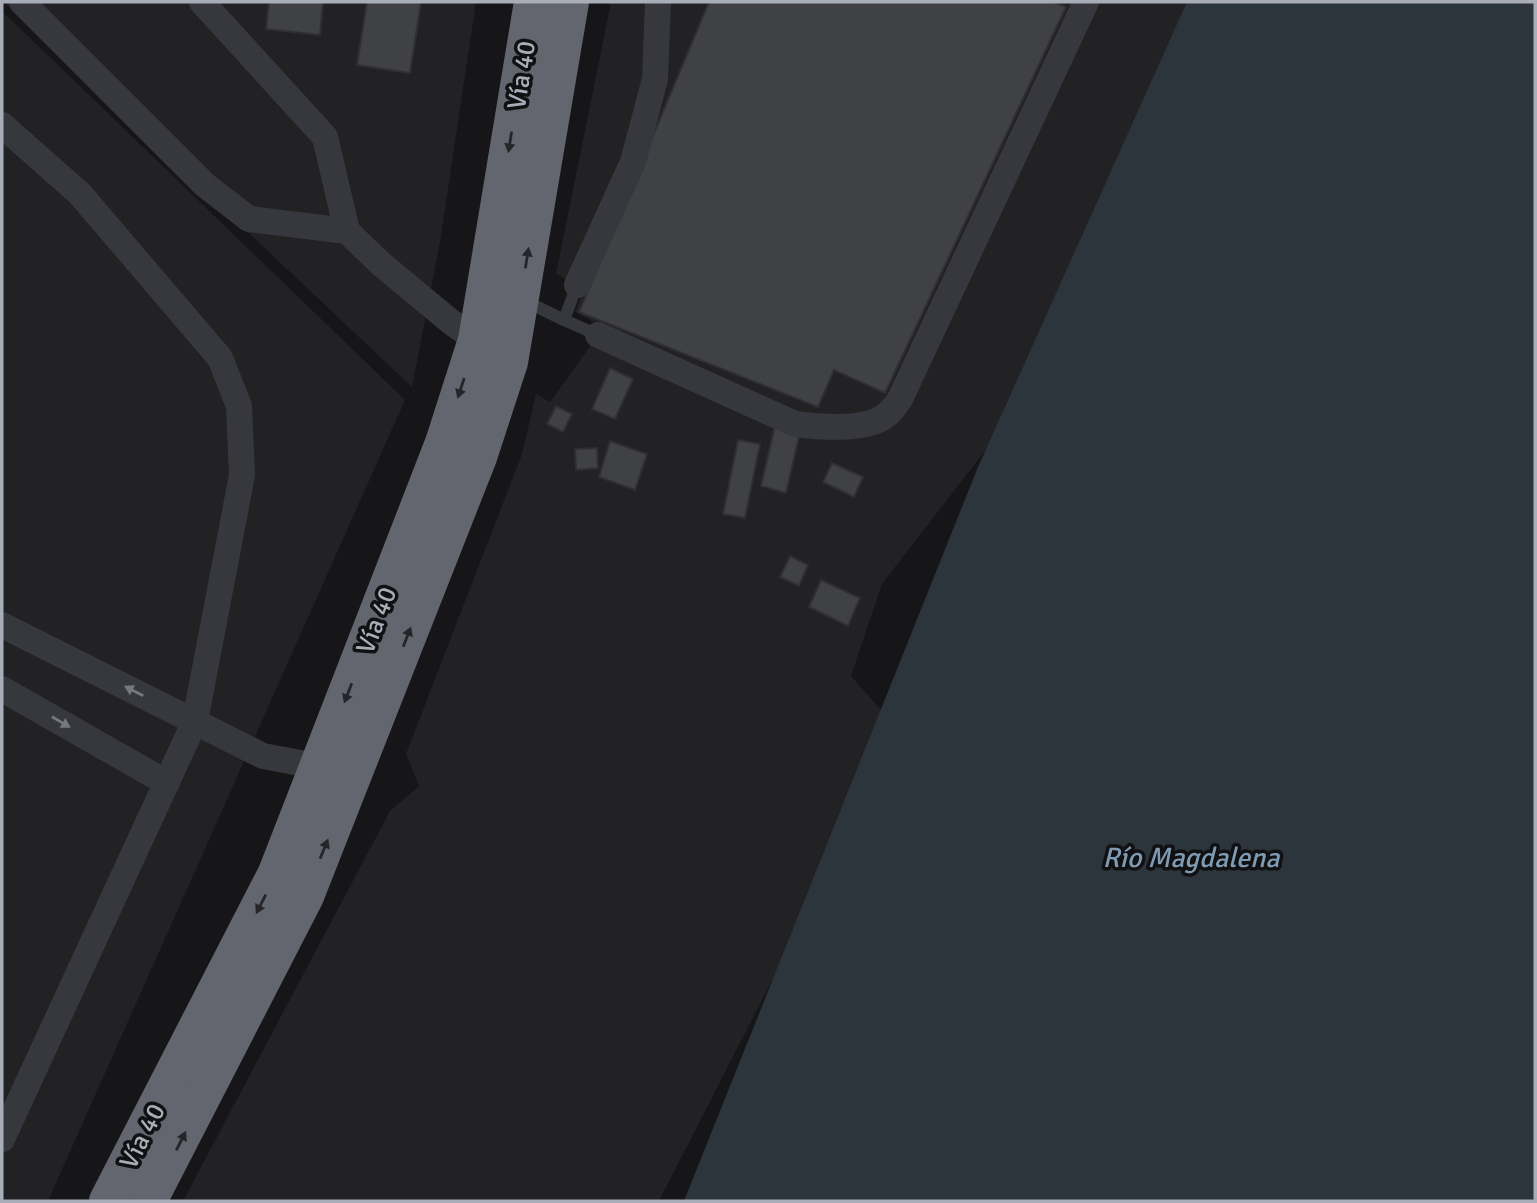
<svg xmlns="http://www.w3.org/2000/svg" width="1537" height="1203" font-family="Signika,sans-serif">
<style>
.built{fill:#222225}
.water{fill:#2c353c}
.building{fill:#404145;stroke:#303034;stroke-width:2}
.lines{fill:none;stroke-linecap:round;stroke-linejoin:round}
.lane{stroke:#37383d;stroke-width:12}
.street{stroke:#37383d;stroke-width:26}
.highway{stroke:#63666e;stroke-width:38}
.oneway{fill:#26262a}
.oneway2{fill:#757881}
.labels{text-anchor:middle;stroke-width:7;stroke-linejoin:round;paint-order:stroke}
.street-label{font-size:26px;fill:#a8adb8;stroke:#111113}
.water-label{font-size:28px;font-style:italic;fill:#7f9bb3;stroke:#111113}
</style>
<rect width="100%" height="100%" fill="#161618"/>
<g class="built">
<polygon points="4,2 476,2 440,242 412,387"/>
<polygon points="611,2 1222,2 1015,412 882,584 851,676 889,719 784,957 659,1201 183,1201 390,811 419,786 406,754 522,454 536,394 550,402 604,327 575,312 584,288 556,274"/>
<polygon points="2,11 405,400 48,1201 2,1201"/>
</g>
<polygon class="water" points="1187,2 1535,2 1535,1201 684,1201 978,467"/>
<g class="building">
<polygon points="269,2 323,2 320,35 266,29"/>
<polygon points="367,2 421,2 410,73 357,65"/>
<polygon points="709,2 1055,2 1066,7 885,393 834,370 818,407 579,312"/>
<polygon points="610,368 633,379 615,419 592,409"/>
<polygon points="556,406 572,414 563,432 547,424"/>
<polygon points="775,426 800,432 786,493 761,486"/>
<polygon points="738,440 760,444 745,518 723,514"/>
<polygon points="610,441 647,454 635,490 599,477"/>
<polygon points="597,448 598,468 576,470 575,449"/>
<polygon points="832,463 863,477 854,497 823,482"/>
<polygon points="790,556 808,565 799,586 780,577"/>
<polygon points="821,580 860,598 848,626 809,607"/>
</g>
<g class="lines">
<g class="lane">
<polyline points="525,301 564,320 577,285"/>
<polyline points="564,320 598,335"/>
</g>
<g class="street">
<polyline points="22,2 205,185 249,219 347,231"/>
<polyline points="202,2 325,137 347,231 380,263 451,322 488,348"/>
<polyline points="2,125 80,194 220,358 239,406 242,475 195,721 2,1139"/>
<polyline points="577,285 633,162 655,79 658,2"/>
<path d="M598,335L795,424C819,427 865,431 885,416C891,412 896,405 900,399L1086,2"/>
<polyline points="2,625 263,756 332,769"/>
<polyline points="2,689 167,783"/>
</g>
<g class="highway">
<polyline points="108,1201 277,873 444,443 477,340 533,2"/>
<polyline points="148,1201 305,896 478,457 509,362 570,2"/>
</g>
</g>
<defs><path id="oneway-solid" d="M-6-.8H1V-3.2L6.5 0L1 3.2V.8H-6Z" transform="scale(1.75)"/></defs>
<g class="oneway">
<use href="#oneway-solid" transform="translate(510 142) rotate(99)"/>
<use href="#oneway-solid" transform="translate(527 258) rotate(-81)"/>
<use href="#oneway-solid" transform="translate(461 388) rotate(108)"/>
<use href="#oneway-solid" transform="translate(407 637) rotate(-69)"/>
<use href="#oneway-solid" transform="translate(348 693) rotate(111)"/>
<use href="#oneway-solid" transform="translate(324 849) rotate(-68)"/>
<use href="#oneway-solid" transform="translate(261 904) rotate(117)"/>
<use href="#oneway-solid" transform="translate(181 1141) rotate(-63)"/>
</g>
<g class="oneway2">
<use href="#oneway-solid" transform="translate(134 691) rotate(-153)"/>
<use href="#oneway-solid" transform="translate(61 722) rotate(30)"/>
</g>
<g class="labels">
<g class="street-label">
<text transform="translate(521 75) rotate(-81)" y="9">Vía 40</text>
<text transform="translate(376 620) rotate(-69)" y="9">Vía 40</text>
<text transform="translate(142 1136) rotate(-63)" y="9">Vía 40</text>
</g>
<g class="water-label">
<text x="1191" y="867">Río Magdalena</text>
</g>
</g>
<rect width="1537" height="1203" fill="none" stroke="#a8adb8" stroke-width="7"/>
</svg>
